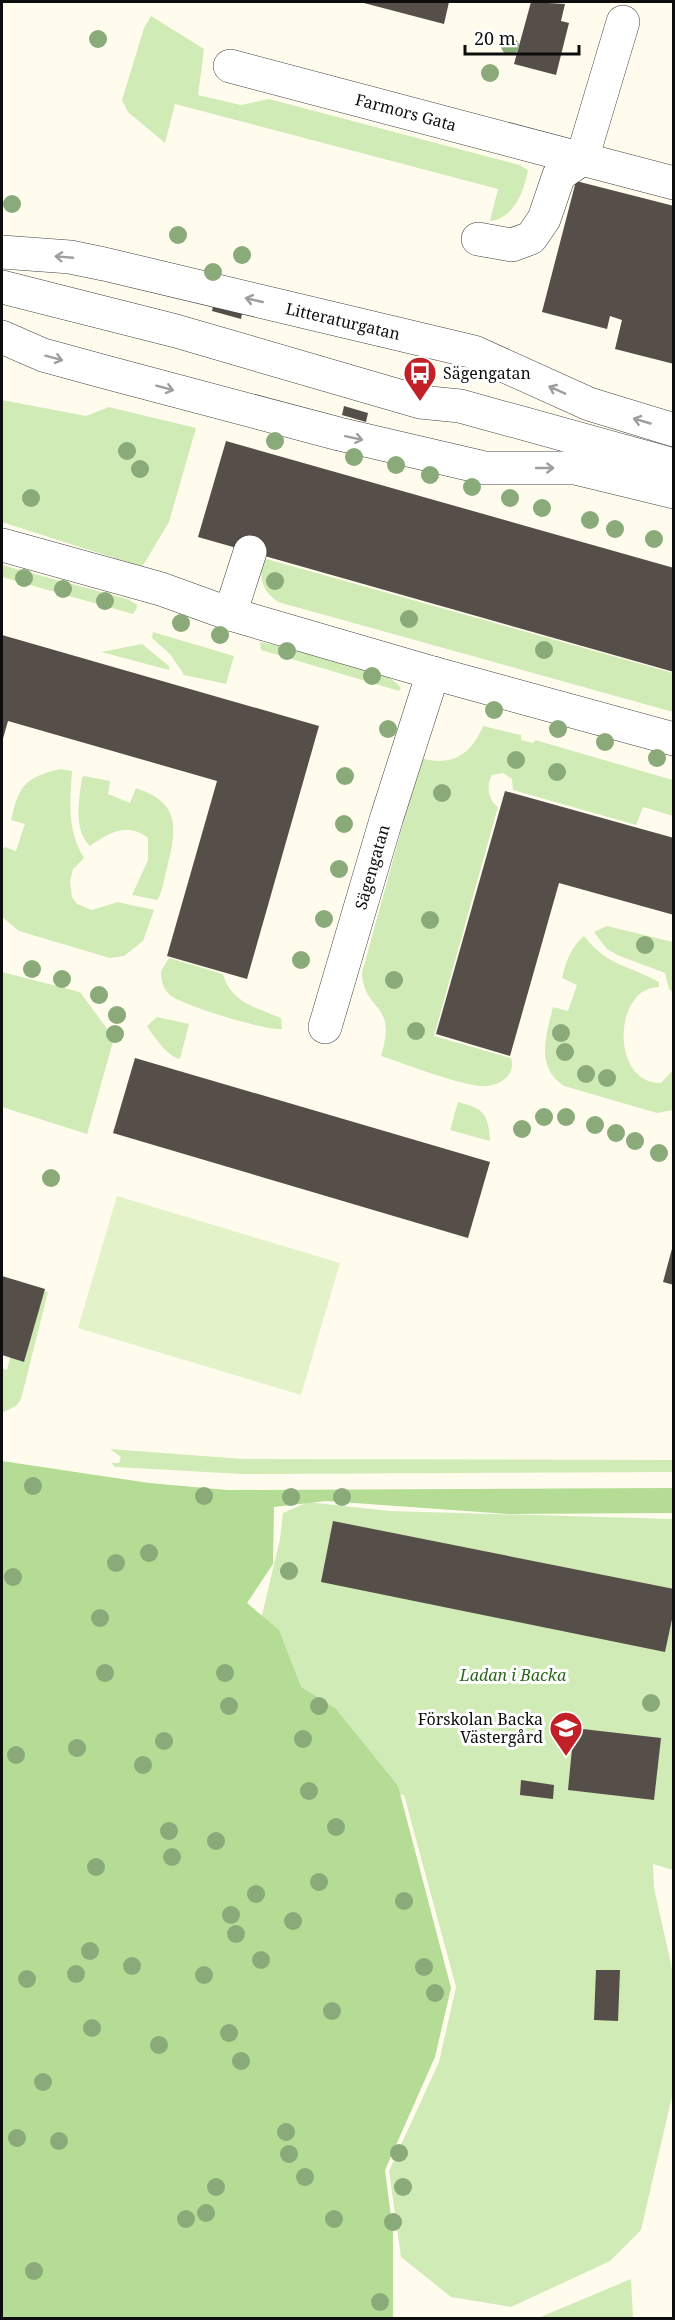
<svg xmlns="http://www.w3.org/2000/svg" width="675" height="2320" font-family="'Noto Serif',serif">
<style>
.green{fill:#d1ebb6}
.forest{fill:#b4dc95}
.pitch{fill:#e3f2c8}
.building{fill:#564e49}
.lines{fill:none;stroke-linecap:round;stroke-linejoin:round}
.minor-casing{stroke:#404040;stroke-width:34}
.minor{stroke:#fff;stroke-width:33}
.tree{fill:#8aaa7a}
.oneway{stroke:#9e9e9e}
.labels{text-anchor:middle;stroke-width:6;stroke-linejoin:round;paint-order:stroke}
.street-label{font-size:16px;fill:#0d0d0d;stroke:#fff}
.poi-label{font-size:16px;fill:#0d0d0d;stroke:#fff;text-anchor:start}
.park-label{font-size:16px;font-style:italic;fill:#2b671b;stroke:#fff}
</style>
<rect width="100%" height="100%" fill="#fffcee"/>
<g class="green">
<path d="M151,16L204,49L198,95L241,105L269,99L519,165L528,170C524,191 515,218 490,221L498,189L175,104L165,143L128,112L122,100L144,28Z"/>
<polygon points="2,400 86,416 109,407 196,428 169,522 142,567 2,522"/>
<path d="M263,558L673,673V712L278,602C261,590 259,577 263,558Z"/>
<polygon points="2,565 127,599 136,604 137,608 133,614 2,577"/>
<polygon points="153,632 234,656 226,684 184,675 171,655 152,638"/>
<path d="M260,642C292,649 385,664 401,688L399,691L261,650Z"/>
<polygon points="142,644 169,666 169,670 101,652"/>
<path d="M483,726L521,735V740L533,743L535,740L673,780V816L643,807L636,825L513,790L512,779L503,773L492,775C486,785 488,800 498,807L434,1036L511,1058C517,1077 496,1088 479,1086C451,1082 409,1065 381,1056C398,1001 364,1013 362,973L421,758C451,767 471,755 483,726Z"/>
<path d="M61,769L72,771C70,802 67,830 84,858L73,869L70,881L72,897L77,904L92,910L118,902L154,910L143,941L124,956L110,958L19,931L2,917V849L5,847L16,851L25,824L11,820C19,785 25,777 61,769Z"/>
<path d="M84,776L110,781L108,794L130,803L136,788C181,803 177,829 167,868C164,878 163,892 157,900L132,895L148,860V838C128,822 108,833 90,846C73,830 79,799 82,778Z"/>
<polygon points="607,926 673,942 673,993 669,989 665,973 617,955 607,949 594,932"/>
<path d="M584,936C609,967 626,964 659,982V987C613,987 610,1084 661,1083L673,1070V1110L657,1113L564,1086C535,1067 546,1036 553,1007L568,1011L577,985L562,978C566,961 571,947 584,936Z"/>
<path d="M169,958L223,974C230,1002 257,1008 281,1018L282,1029C265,1031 186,1006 171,996C163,989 161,982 161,971Z"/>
<polygon points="2,972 80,992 114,1038 87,1134 2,1107"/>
<path d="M157,1017L189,1024L180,1059C169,1058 153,1036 147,1026Z"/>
<path d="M458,1102C484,1109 488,1113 490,1141L450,1130Z"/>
<polygon points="44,1291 48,1292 21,1399 16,1406 2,1413 2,1368 7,1370 10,1357 24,1361"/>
<polygon points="110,1449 243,1459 673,1460 674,1472 242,1474 115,1467 111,1463 119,1463 121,1457"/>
<polygon points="308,1502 389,1511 673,1519 673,1870 653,1864 654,1888 673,1973 673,2092 641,2230 610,2261 511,2307 451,2297 401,2257 389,2171 439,2062 456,1987 404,1795 364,1790 257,1636 280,1539 283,1513"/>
<polygon points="631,2279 633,2318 538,2318"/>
</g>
<polygon class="forest" points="2,1461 149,1483 228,1490 673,1488 673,1513 508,1514 326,1501 274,1507 273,1564 247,1603 279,1630 301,1687 336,1709 398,1786 451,1988 435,2057 385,2170 393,2232 393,2318 2,2318"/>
<polygon class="pitch" points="117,1196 340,1263 301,1395 78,1328"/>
<g class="building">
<polygon points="360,2 449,2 444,24"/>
<polygon points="531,2 565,4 561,21 569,23 556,75 514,64"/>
<polygon points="576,181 674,206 674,364 615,349 622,320 610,316 607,329 542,312"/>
<polygon points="214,301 243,309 241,319 212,311"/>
<polygon points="344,406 368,413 366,422 342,415"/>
<polygon points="226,441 674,568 674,672 198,537"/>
<polygon points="2,635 319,726 247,979 167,956 217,781 8,721 2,742"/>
<polygon points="505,791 674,838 674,915 559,883 510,1056 436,1034"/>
<polygon points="135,1058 490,1162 468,1238 113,1133"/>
<polygon points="673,1245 674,1245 674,1285 663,1282"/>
<polygon points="2,1276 45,1289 24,1362 2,1355"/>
<polygon points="333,1521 674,1589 674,1610 665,1652 321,1582"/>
<polygon points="574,1728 661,1738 654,1800 568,1790"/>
<polygon points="521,1780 554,1785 553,1799 520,1795"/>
<polygon points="596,1970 620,1970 618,2021 594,2020"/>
</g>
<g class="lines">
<defs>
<g id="minor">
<polyline points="230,66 582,159 623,22"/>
<polyline points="478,239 512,245 531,238 544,219 559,175 582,159 674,183"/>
<polyline points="2,252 70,257 104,264 474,352 589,404 674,430"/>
<polyline points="2,287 176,331 420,402 460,406 674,465"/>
<polyline points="2,337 43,355 109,373 339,434 485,468 575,468 674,492"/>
<polyline points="2,545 161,589 230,614 433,673 674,739"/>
<polyline points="230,614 250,552"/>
<polyline points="325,1027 386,820 433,673"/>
</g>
</defs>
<use href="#minor" class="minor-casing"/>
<use href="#minor" class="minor"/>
</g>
<g class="tree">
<circle cx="98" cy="39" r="9"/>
<circle cx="510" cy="46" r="9"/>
<circle cx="490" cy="73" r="9"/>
<circle cx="12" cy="204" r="9"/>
<circle cx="178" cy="235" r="9"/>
<circle cx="242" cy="255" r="9"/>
<circle cx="213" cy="272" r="9"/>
<circle cx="275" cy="441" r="9"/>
<circle cx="127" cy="451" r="9"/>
<circle cx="354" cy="457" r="9"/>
<circle cx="396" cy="465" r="9"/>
<circle cx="140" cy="469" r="9"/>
<circle cx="430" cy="475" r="9"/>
<circle cx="472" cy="487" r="9"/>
<circle cx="31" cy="498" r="9"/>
<circle cx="510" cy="498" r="9"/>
<circle cx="542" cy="508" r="9"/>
<circle cx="590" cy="520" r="9"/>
<circle cx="615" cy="529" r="9"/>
<circle cx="654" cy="539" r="9"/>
<circle cx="24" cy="578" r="9"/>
<circle cx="275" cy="581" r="9"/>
<circle cx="63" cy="589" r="9"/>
<circle cx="105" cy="601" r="9"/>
<circle cx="409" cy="619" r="9"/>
<circle cx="181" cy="623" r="9"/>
<circle cx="220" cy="635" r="9"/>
<circle cx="544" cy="650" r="9"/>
<circle cx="287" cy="651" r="9"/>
<circle cx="372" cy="676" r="9"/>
<circle cx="494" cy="710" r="9"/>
<circle cx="388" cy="729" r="9"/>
<circle cx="558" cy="729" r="9"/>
<circle cx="605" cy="742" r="9"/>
<circle cx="657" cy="758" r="9"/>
<circle cx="516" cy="760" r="9"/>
<circle cx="557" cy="772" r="9"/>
<circle cx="345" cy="776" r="9"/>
<circle cx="442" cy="793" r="9"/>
<circle cx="344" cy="824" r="9"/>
<circle cx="339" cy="869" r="9"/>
<circle cx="324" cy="919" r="9"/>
<circle cx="430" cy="920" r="9"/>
<circle cx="645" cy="945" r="9"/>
<circle cx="301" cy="960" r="9"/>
<circle cx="32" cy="969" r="9"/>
<circle cx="62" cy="979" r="9"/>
<circle cx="394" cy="980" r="9"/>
<circle cx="99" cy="995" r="9"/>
<circle cx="117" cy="1015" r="9"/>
<circle cx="416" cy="1031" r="9"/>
<circle cx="561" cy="1033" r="9"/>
<circle cx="115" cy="1034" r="9"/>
<circle cx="565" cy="1052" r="9"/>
<circle cx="586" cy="1074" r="9"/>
<circle cx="607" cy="1078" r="9"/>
<circle cx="544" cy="1117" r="9"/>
<circle cx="566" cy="1117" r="9"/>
<circle cx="595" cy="1125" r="9"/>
<circle cx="522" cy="1129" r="9"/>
<circle cx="616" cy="1133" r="9"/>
<circle cx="635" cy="1141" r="9"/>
<circle cx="659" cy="1153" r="9"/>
<circle cx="51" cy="1178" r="9"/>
<circle cx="33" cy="1486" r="9"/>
<circle cx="204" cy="1496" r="9"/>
<circle cx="291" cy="1497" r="9"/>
<circle cx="342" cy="1497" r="9"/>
<circle cx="149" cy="1553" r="9"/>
<circle cx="116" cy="1563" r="9"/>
<circle cx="289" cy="1571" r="9"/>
<circle cx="13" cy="1577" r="9"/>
<circle cx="100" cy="1618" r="9"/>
<circle cx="105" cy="1673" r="9"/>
<circle cx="225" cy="1673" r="9"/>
<circle cx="651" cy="1703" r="9"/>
<circle cx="229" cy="1706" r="9"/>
<circle cx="319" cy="1706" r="9"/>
<circle cx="303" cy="1739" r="9"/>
<circle cx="164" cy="1741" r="9"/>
<circle cx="77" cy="1748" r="9"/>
<circle cx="16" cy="1755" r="9"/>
<circle cx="143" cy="1765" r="9"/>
<circle cx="309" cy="1791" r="9"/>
<circle cx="336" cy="1827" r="9"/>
<circle cx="169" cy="1831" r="9"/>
<circle cx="216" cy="1841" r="9"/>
<circle cx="172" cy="1857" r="9"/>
<circle cx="96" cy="1867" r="9"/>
<circle cx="319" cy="1882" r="9"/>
<circle cx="256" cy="1894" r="9"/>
<circle cx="404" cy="1901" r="9"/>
<circle cx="231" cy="1915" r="9"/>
<circle cx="293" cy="1921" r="9"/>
<circle cx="236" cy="1934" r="9"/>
<circle cx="90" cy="1951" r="9"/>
<circle cx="261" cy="1960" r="9"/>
<circle cx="132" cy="1966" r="9"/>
<circle cx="424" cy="1967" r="9"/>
<circle cx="76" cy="1974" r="9"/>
<circle cx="204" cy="1975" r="9"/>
<circle cx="27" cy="1979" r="9"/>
<circle cx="435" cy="1993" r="9"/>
<circle cx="332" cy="2011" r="9"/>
<circle cx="92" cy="2028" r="9"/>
<circle cx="229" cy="2033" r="9"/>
<circle cx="159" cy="2045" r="9"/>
<circle cx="241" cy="2061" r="9"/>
<circle cx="43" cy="2082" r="9"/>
<circle cx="286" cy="2132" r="9"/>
<circle cx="17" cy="2138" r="9"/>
<circle cx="59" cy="2141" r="9"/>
<circle cx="399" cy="2153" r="9"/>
<circle cx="289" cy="2154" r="9"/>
<circle cx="305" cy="2177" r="9"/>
<circle cx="216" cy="2187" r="9"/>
<circle cx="403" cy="2187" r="9"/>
<circle cx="206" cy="2213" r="9"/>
<circle cx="186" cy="2219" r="9"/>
<circle cx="334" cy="2219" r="9"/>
<circle cx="393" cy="2222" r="9"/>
<circle cx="34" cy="2271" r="9"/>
<circle cx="380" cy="2302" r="9"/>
</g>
<defs><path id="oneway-shaft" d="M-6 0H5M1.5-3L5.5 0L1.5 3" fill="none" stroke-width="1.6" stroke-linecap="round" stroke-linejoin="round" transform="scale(1.5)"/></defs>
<g class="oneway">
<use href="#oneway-shaft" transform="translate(64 257) rotate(-175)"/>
<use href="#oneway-shaft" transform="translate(254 300) rotate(-167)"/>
<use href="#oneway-shaft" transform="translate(54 358) rotate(15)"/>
<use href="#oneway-shaft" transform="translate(165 388) rotate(15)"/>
<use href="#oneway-shaft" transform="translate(557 390) rotate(-156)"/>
<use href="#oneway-shaft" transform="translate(642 421) rotate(-164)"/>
<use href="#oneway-shaft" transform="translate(354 438) rotate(12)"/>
<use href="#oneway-shaft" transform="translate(545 468)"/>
</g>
<defs>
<symbol id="bus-pin" viewBox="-11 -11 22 30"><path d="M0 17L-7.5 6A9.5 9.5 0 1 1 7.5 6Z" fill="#c22027" stroke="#fff"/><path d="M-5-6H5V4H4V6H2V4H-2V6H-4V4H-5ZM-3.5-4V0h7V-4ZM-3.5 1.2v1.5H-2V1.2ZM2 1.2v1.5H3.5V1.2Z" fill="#fff"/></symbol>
<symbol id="school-pin" viewBox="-11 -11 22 30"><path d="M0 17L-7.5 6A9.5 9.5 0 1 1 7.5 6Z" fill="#c22027" stroke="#fff"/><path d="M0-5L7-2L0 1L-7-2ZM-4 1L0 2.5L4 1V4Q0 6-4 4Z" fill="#fff"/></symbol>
</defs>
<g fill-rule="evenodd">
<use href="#bus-pin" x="401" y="354" width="38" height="52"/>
<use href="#school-pin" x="547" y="1709" width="38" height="52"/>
</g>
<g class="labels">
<g class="street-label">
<text transform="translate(406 112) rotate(15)" y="6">Farmors Gata</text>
<text transform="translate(343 321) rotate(13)" y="6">Litteraturgatan</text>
<text transform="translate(372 867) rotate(-74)" y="6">Sägengatan</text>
</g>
<g class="poi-label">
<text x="443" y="379">Sägengatan</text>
<text x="543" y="1725" text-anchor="end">Förskolan Backa<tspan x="543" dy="18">Västergård</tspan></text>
</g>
<g class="park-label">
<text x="513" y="1681">Ladan i Backa</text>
</g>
</g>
<rect width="675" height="2320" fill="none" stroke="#0d0d0d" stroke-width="6"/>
<path d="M465 45v9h114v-9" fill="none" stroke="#0d0d0d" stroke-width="3"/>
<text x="474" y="45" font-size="18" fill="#0d0d0d" stroke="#ffffff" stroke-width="4.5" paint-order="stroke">20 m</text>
</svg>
